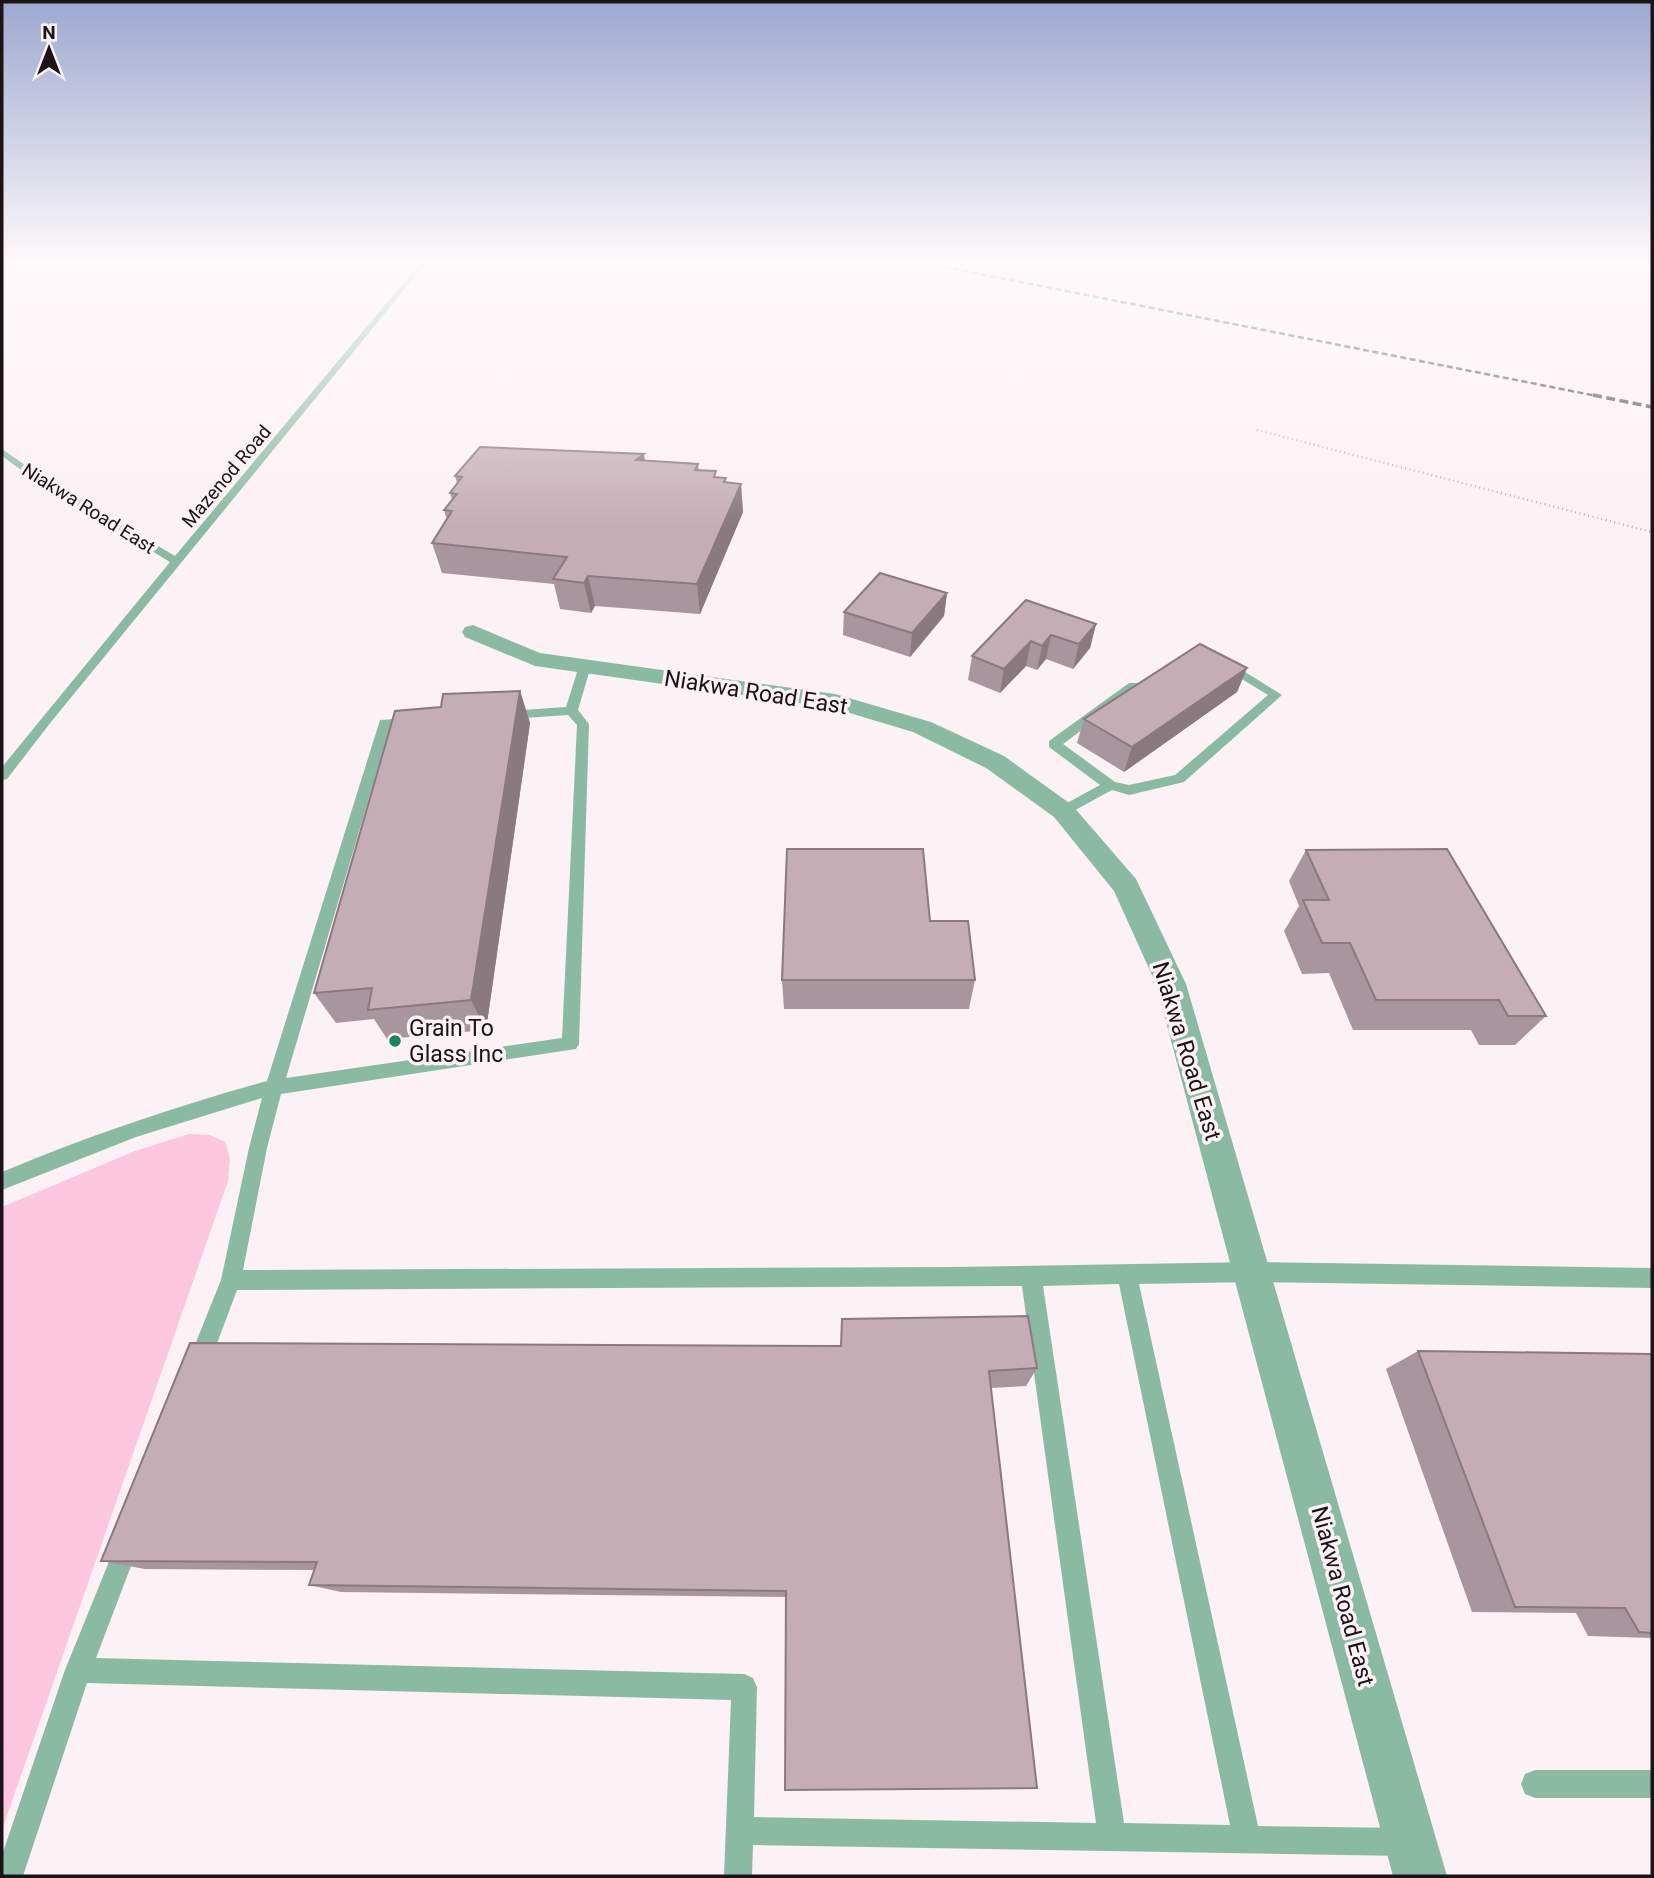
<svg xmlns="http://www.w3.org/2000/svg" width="1654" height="1878" font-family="Roboto,sans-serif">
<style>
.green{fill:#fcc6dc}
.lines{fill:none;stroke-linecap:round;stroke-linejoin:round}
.path-far1{stroke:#b6acb0;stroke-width:2;stroke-dasharray:1 2.5;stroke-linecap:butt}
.path{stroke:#b6acb0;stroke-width:2.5;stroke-dasharray:1 3.5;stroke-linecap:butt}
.service{fill:#8bbaa4;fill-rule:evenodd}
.minor{fill:#8bbaa4;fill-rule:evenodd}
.rail-far1{stroke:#483f43;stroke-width:2.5;stroke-dasharray:6 3.5;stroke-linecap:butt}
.rail{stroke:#483f43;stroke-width:3.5;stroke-dasharray:9 4.5;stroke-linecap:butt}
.wall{fill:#a9959d}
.shaded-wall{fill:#8a797f}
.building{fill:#c5adb6;stroke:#8a797f;stroke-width:2}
.poi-dot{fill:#1b8460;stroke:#fcf1f5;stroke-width:2.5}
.labels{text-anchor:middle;stroke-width:7;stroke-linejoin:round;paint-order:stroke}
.far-street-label{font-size:19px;fill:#1c1317;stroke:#fcf1f5}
.street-label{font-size:23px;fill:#1c1317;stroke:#fcf1f5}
.poi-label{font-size:23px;fill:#1c1317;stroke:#fcf1f5;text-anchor:start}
</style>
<rect width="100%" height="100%" fill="#fcf1f5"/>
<polygon class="green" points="189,1134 210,1135 225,1142 230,1158 228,1181 2,1830 2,1207 135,1151"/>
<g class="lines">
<polyline class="path-far1" points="378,263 401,265"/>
<polyline class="path" points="1257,430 1652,532"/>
<g class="service">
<polygon points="420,263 426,263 51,722 7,779 2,780 2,767 170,562 36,481 2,456 2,449 42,477 175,556"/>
<polygon points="1226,660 1282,695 1184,782 1129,795 1112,790 1068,814 1058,814 1056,811 1058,808 1100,785 1049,747 1049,741 1129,683 1137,683 1137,689 1063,744 1115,782 1129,785 1175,775 1268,695 1222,667 1220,664"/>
<path d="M585,662L591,666L578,710L589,724L579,1044L576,1049L281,1094L267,1148L243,1270L953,1267L1253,1262L1652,1268V1288L1253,1282L1139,1284L1258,1826L1405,1828L1415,1832L1419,1842L1415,1852L1405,1856L753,1845L752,1876H724L731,1700L87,1683L23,1876H2V1855L65,1670L119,1537L127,1533L135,1537L139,1545L96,1658L744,1674L753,1678L757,1687L754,1817L1096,1823L1022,1286L237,1290L207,1370L199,1373L191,1370L188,1362L221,1280L249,1148L262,1098L136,1137L2,1190V1172C88,1136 177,1106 267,1081L380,720L566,707L579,666ZM568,715L577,725L562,1038L286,1078L390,727ZM1119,1284L1230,1825L1124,1823L1043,1286Z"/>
<polygon points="1535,1770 1652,1770 1652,1798 1535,1798 1525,1794 1521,1784 1525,1774"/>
</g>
<polygon class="minor" points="473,625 540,653 835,694 931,722 1004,756 1072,805 1136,879 1186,984 1447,1876 1393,1876 1156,984 1114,891 1054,817 986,768 913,732 833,708 535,666 465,637 462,632 465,627"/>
<polyline class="rail-far1" points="925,263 1602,397"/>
<polyline class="rail" points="1593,395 1652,407"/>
</g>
<g class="wall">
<polygon points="645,461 698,464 699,470 717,478 726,478 726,483 741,484 743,512 700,614 595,606 591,613 560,609 554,584 442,573 432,543 447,520 444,510 452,500 450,493 457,483 455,476"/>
<polygon points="947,593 944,616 910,657 843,635 844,612"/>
<polygon points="1096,624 1090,648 1073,669 1046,659 1037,670 1026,666 1000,693 968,680 972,656"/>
<polygon points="1247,668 1237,692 1124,772 1077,743 1084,719"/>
<polygon points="520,691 530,723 486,1030 387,1039 374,1019 336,1023 314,993 441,707"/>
<polygon points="1306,850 1546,1016 1515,1045 1479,1045 1471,1030 1353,1030 1329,973 1302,974 1284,931 1299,906 1289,881"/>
<polygon points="930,921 975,980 969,1009 784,1009 782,980"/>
<polygon points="190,1343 1037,1368 1026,1386 991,1388 786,1597 341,1592 309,1585 314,1570 145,1569 101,1561"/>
<polygon points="1418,1351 1652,1354 1652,1638 1588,1636 1576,1613 1472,1612 1386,1369"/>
</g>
<g class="shaded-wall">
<polygon points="644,454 648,482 636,460"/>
<polygon points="741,484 743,512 700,614 697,584"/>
<polygon points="588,576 595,606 591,613 584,583"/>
<polygon points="947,593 944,616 910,657 912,633"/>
<polygon points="1096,624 1090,648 1073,669 1079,644"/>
<polygon points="1051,635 1046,659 1037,670 1042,646"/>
<polygon points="1031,641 1026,666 1000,693 1004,669"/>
<polygon points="1247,668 1237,692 1124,772 1132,747"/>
<polygon points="520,691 530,723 486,1030 471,1000"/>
</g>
<g class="building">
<polygon points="480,447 644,454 636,460 698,464 695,470 716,471 714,477 726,478 724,482 741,484 697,584 588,576 584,583 553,579 567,557 432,543 452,511 444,510 457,494 450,493 462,477 455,476"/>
<polygon points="880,573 947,593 912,633 844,612"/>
<polygon points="1026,600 1096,624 1079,644 1051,635 1042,646 1031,641 1004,669 972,656"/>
<polygon points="1200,644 1247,668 1132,747 1084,719"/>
<polygon points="520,691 471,1000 368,1010 372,988 314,993 395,711 441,707 443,694"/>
<polygon points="787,849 923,849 930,921 968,921 975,980 782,980"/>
<polygon points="1447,849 1546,1016 1508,1016 1499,1000 1376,1000 1350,943 1322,943 1303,900 1329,900 1306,850"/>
<polygon points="1028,1316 1037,1368 989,1371 1037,1788 785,1790 786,1591 309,1585 317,1562 101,1561 190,1343 841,1346 842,1319"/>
<polygon points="1418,1351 1652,1354 1652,1633 1639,1632 1625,1608 1515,1607"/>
</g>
<linearGradient id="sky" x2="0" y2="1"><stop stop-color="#9da8d0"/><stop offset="0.5" stop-color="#fef9fa"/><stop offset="1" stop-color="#fef9fa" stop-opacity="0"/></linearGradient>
<rect width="1654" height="526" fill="url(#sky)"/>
<circle class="poi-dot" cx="395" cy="1041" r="7"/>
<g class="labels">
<g class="far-street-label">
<text transform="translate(226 476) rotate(-50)" y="7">Mazenod Road</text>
<text transform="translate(89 508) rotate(32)" y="7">Niakwa Road East</text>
</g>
<g class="street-label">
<text transform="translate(756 692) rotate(9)" y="8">Niakwa Road East</text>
<text transform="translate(1187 1051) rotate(73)" y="8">Niakwa Road East</text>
<text transform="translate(1343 1596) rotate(75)" y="8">Niakwa Road East</text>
</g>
<g class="poi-label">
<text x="409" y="1036">Grain To<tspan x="409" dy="26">Glass Inc</tspan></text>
</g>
</g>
<rect width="1654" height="1878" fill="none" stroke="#1c1317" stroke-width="7"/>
<g transform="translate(49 49)" stroke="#fcf1f5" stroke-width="5" paint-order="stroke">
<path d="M0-5L12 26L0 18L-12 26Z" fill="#1c1317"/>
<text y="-10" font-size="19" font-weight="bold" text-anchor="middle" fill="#1c1317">N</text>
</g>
</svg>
